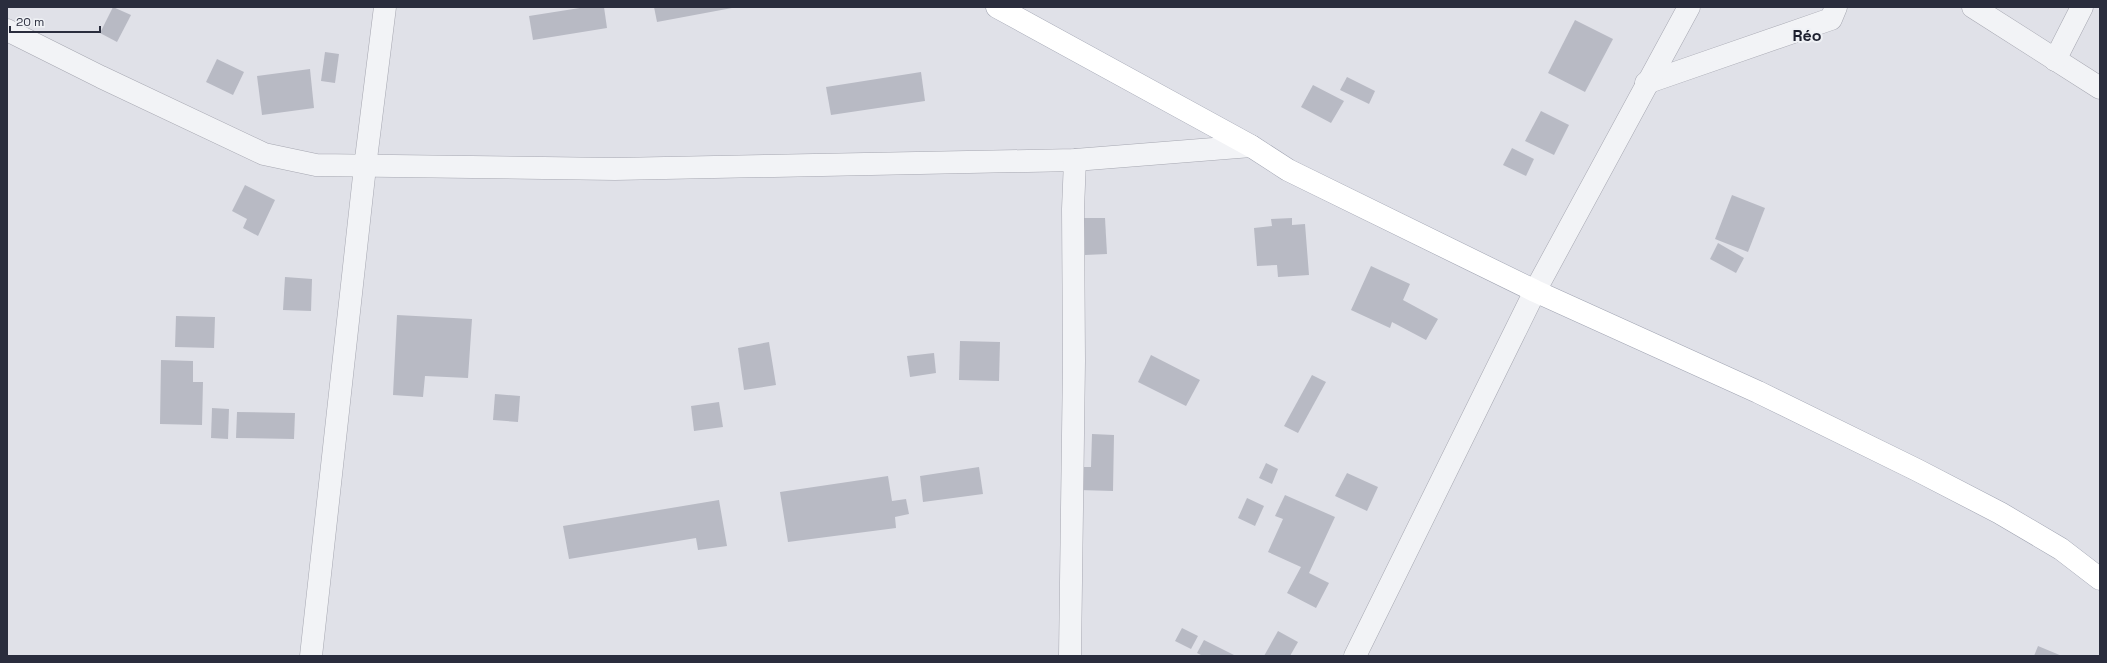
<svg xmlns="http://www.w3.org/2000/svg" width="2107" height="663" font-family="'Space Grotesk',sans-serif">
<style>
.building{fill:#b8bac4}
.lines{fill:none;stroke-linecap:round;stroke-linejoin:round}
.minor-casing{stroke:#a6a7b1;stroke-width:23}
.major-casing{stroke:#a0a4b2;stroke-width:23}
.minor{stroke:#f2f3f6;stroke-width:22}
.major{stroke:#fff;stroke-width:22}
.labels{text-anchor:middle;stroke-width:4;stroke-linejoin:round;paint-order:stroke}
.district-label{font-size:16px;font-weight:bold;fill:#1c1f2e;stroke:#eff1f5}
</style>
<rect width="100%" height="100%" fill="#e0e1e8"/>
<g class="building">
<polygon points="113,7 131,15 117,42 100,33"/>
<polygon points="586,7 604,7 607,28 533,40 529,16"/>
<polygon points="654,7 732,7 732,8 657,22"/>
<polygon points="1575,20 1613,39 1585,92 1548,73"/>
<polygon points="325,52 339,54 335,83 321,81"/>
<polygon points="217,59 244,72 233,95 206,82"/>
<polygon points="310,69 314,108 262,115 257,76"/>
<polygon points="921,72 925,101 831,115 826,87"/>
<polygon points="1347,77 1375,91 1369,104 1340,90"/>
<polygon points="1313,85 1344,101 1331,123 1301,107"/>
<polygon points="1541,111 1569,125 1554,155 1525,141"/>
<polygon points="1512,148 1534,159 1526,176 1503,165"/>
<polygon points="245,185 275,200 258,236 243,228 247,219 232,211"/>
<polygon points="1732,195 1765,208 1748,252 1715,239"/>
<polygon points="1084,218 1105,218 1107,254 1085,255"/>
<polygon points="1292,218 1292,225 1305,224 1309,275 1278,277 1277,265 1257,266 1254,228 1272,226 1271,219"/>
<polygon points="1718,243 1744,258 1736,273 1710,259"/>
<polygon points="1371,266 1410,284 1403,300 1438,319 1426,340 1392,322 1390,328 1351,310"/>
<polygon points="285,277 312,279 311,311 283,310"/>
<polygon points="397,315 472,319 468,378 425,376 423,397 393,395"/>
<polygon points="176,316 215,317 214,348 175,347"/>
<polygon points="960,341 1000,342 999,381 959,380"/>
<polygon points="769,342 776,385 744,390 738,348"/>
<polygon points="934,353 936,373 910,377 907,356"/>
<polygon points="1151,355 1200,380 1186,406 1138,382"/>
<polygon points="161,360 193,361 193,382 203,382 202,425 160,424"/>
<polygon points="1312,375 1326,382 1298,433 1284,426"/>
<polygon points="495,394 520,396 518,422 493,420"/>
<polygon points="719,402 723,427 694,431 691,406"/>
<polygon points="212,408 229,409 228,439 211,438"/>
<polygon points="237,412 295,413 294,439 236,438"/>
<polygon points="1092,434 1114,435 1113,491 1079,490 1079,467 1091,467"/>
<polygon points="1266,463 1278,469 1272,484 1259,478"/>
<polygon points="979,467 983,494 923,502 920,476"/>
<polygon points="1347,473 1378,487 1367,511 1335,496"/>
<polygon points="888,476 892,501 906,499 909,514 895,517 896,528 788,542 780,492"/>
<polygon points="1285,495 1335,517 1309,573 1329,583 1316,608 1287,593 1301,567 1268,552 1283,519 1275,516"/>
<polygon points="1247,498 1264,506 1255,526 1238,518"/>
<polygon points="719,500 727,546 698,550 696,538 569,559 563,526"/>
<polygon points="1182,628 1198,636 1191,649 1175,641"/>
<polygon points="1278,631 1298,642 1290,656 1264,656"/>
<polygon points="1204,640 1236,656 1203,656 1197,653"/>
<polygon points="2038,646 2062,656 2034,656"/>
</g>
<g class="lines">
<defs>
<g id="minor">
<polyline points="1973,7 2100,88"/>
<polyline points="7,30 101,77 264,154 316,165 615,169 1075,160 1251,146"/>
<polyline points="2055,60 2082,7"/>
<polyline points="1646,83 1831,19 1836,7"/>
<polyline points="311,656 365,167 385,7"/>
<polyline points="1070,656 1074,361 1073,209 1075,160"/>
<polyline points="1355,656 1535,291 1689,7"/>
</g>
<polyline id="major" points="997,7 1251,146 1288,170 1535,291 1758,392 1917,470 2000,513 2061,549 2100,579"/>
</defs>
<use href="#minor" class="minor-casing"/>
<use href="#major" class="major-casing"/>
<use href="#minor" class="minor"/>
<use href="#major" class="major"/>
</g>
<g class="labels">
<g class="district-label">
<text x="1807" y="41">Réo</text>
</g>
</g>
<rect width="2107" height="663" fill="none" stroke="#2a2d3d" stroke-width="16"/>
<path d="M10 26v6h90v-6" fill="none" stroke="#2a2d3d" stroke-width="2"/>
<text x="16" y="26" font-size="12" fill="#2a2d3d" stroke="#eff1f5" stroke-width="3" paint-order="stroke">20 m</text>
</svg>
